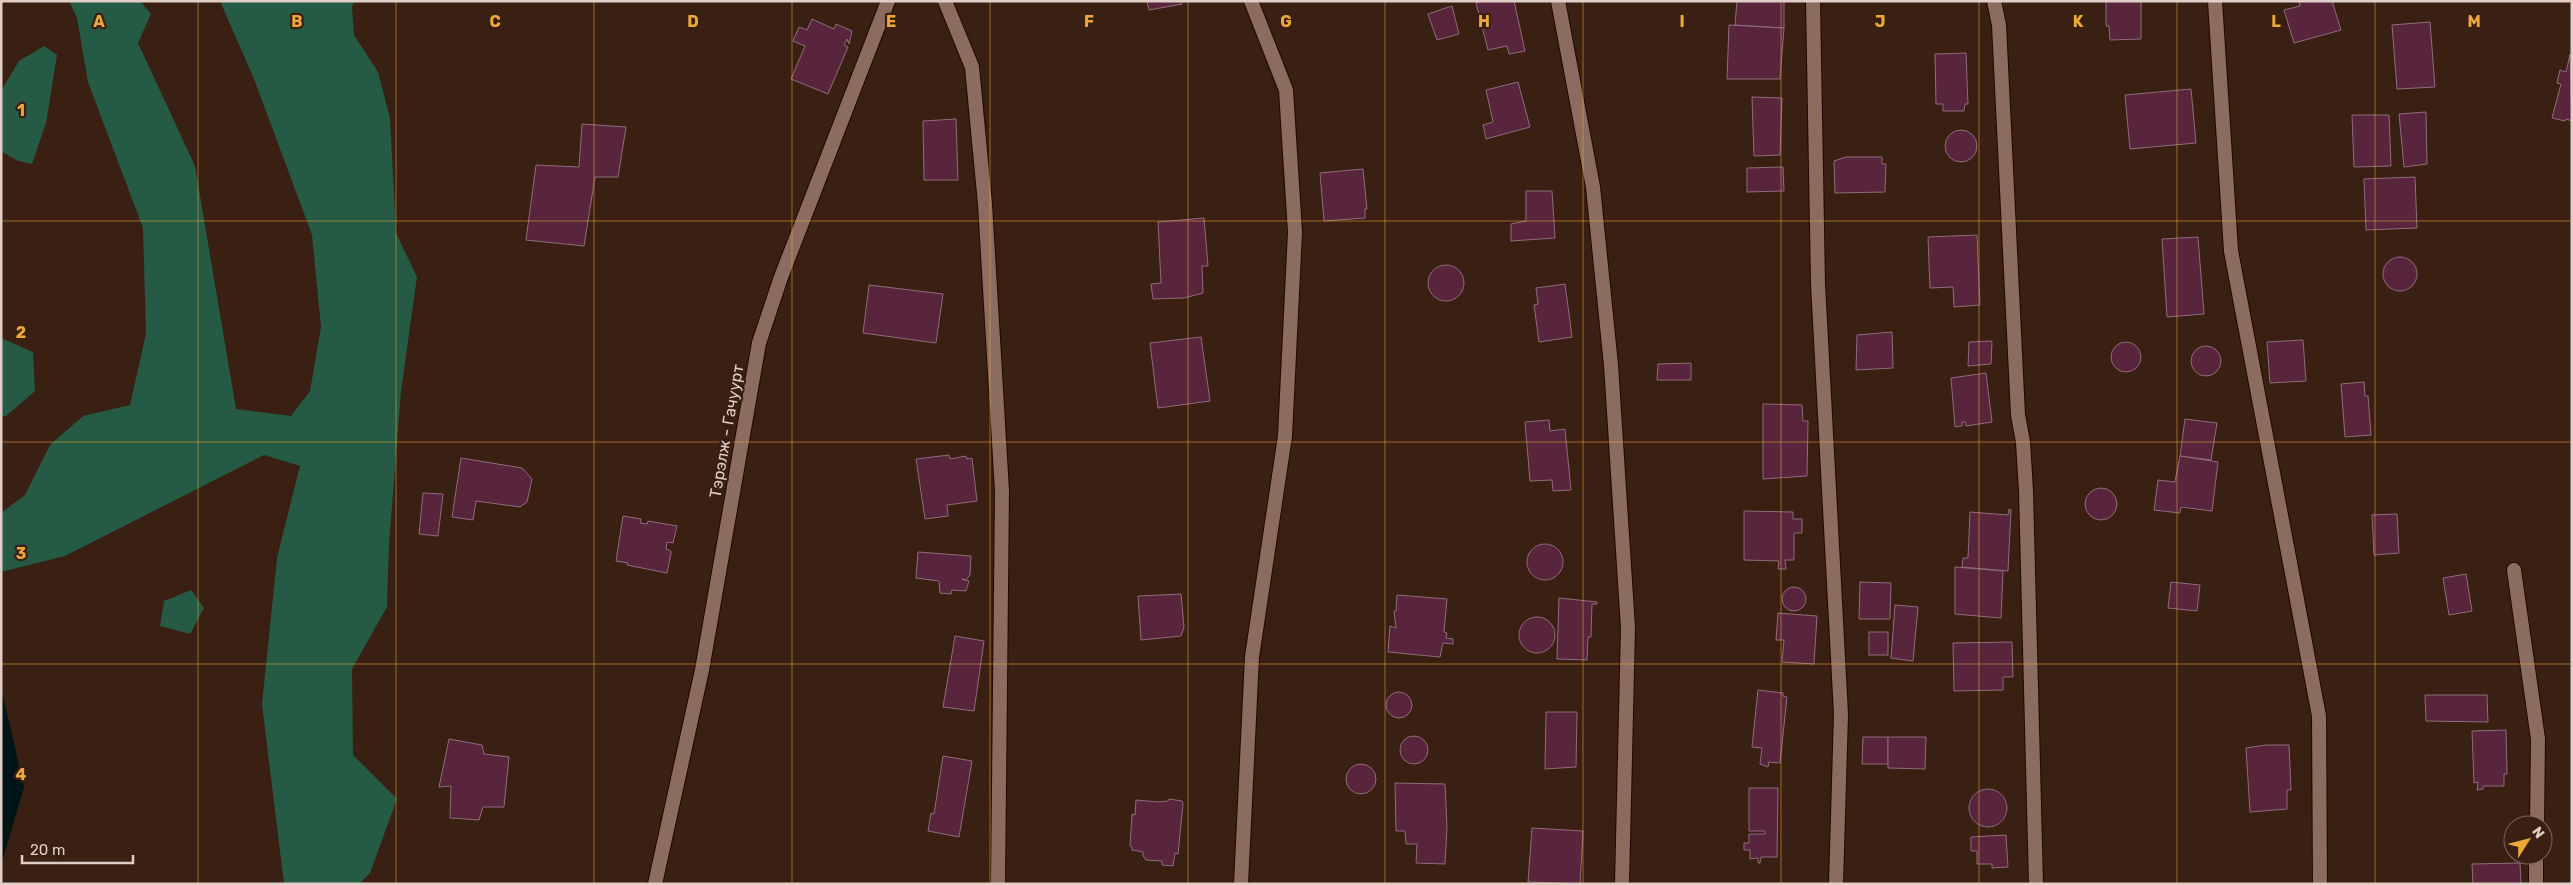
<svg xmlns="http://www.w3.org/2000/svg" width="2573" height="885" font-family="Rubik,sans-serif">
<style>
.green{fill:#255a44}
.water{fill:#001516}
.building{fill:#58253d;stroke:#8f6d7a}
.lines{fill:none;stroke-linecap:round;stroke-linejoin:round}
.minor-casing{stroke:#200801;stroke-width:16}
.secondary-casing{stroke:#200801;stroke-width:16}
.minor{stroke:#8c6c5e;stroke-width:14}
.secondary{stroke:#8c6c5e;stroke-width:14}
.grid{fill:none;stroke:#eca93a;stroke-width:1;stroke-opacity:0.55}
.labels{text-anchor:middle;stroke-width:4.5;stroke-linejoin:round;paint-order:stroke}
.street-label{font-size:16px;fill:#e1cec7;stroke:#3a1f13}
.grid-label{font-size:16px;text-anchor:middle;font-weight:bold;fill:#eca93a;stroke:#3a1f13;stroke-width:4.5;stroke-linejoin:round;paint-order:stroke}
</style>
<rect width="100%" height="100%" fill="#3a1f13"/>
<g class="green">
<polygon points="69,1 140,1 151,14 138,43 195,166 236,409 291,416 310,391 321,327 312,235 254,79 220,1 355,1 352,6 354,35 378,72 390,118 396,233 417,277 401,391 389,544 387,607 352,669 353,755 397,799 370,873 359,884 284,884 262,704 277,558 300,466 264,455 65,556 1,572 1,513 25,495 50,445 83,416 130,405 146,334 143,228 88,82 77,18"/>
<polygon points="44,46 57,55 46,123 32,164 18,161 1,151 1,91 19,61"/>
<polygon points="1,338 33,352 35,391 6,416 1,416"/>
<polygon points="191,590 204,608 190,634 160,626 164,601"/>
</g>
<polygon class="water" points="1,687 24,787 1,865"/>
<g class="building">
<polygon points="1147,1 1181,1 1182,4 1149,10"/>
<polygon points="1485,1 1514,1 1525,51 1509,54 1507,46 1488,50 1476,3"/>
<polygon points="1737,1 1784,1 1784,28 1735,25"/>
<polygon points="2106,1 2141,1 2141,39 2110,40 2109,26 2106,26"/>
<polygon points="2299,1 2332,1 2341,30 2294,43 2284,10 2300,6"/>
<polygon points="1452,6 1459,34 1437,40 1428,14"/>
<polygon points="812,19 834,29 836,24 852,31 849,44 847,39 844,45 848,47 828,94 791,79 805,46 793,41 799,27 807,30"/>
<polygon points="2430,22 2435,87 2397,89 2392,25"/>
<polygon points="1729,25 1784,28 1780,79 1727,79"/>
<polygon points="1966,53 1968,104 1965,104 1964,111 1943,111 1943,104 1936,104 1935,54"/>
<polygon points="2570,54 2572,121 2566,119 2565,121 2552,118 2561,84 2557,83 2560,70 2566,72"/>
<polygon points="1518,82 1530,127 1486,139 1483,125 1493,122 1486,90"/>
<polygon points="2191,89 2196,143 2130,149 2125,95"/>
<polygon points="1752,97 1782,98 1780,155 1754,156"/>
<polygon points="2426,112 2427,164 2404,167 2399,114"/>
<polygon points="2352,115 2389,115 2391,166 2354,167"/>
<polygon points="956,119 958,180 924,180 923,121"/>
<polygon points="582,124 626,127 618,177 595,177 584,246 526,240 536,165 579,167"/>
<circle cx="1961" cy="146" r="16"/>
<polygon points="1846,157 1882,157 1882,164 1886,164 1885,192 1835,193 1834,161"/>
<polygon points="1783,167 1784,191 1747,192 1747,168"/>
<polygon points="1363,169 1367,209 1365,209 1365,218 1324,221 1320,173"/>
<polygon points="2415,177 2417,228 2366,230 2364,179"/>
<polygon points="1526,191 1552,191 1555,238 1511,241 1511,224 1526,221"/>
<polygon points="1204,218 1208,266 1202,266 1203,293 1184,298 1153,299 1151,284 1161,283 1158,222"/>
<polygon points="1977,235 1980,305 1954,307 1953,287 1930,288 1928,237"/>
<polygon points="2198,237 2204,314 2167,317 2162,239"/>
<circle cx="2400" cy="274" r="17"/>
<circle cx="1446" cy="283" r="18"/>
<polygon points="1565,284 1572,337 1539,342 1534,305 1538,304 1536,288"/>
<polygon points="869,285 943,294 936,343 863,333"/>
<polygon points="1892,332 1893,368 1856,370 1857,335"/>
<polygon points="1201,337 1210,401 1158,408 1150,343"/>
<polygon points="2303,340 2306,381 2270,383 2267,342"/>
<polygon points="1992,341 1991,364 1968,366 1969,342"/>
<circle cx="2126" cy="357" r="15"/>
<circle cx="2206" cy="361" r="15"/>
<polygon points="1691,363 1691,380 1657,380 1658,364"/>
<polygon points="1986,373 1992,422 1966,426 1965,422 1962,422 1962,426 1955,427 1951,378"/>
<polygon points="2364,382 2365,396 2368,396 2371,435 2345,437 2341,384"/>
<polygon points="1763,404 1802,405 1803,421 1808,421 1807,476 1763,479"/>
<polygon points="2185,419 2217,423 2211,460 2180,456"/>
<polygon points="1549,420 1550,431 1565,429 1571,490 1553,491 1552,480 1530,481 1525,422"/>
<polygon points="949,455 950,459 966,456 967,459 972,458 977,501 947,505 948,516 925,519 916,459"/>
<polygon points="2180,456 2218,462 2212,511 2181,507 2180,513 2154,510 2158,480 2175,482"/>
<polygon points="461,458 522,468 532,479 527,502 520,507 476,501 473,520 452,517"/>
<circle cx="2101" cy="504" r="16"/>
<polygon points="423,493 443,494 438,536 419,534"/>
<polygon points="2009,509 2011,510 2008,571 1962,567 1963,558 1968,558 1970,512 2008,515"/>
<polygon points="1744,511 1793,512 1793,519 1802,519 1802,533 1794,533 1794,560 1785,560 1786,569 1778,569 1779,561 1744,560"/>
<polygon points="2397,514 2399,553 2374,555 2372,515"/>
<polygon points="623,516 641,519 640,523 647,524 648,521 677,526 673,543 667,542 666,549 671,551 671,553 667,573 627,565 628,563 616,561"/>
<circle cx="1545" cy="562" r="18"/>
<polygon points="918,552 971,556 970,575 966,580 962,579 969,581 966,591 952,590 951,594 940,593 939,581 916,578"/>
<polygon points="1955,567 2003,571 2001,618 1955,614"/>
<polygon points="2466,574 2472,611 2449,615 2443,578"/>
<polygon points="1860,582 1891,583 1890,619 1859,619"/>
<polygon points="2171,582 2200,585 2197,611 2168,608"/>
<circle cx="1794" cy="599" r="12"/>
<polygon points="1181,594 1184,627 1181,636 1141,640 1138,596"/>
<polygon points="1397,595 1447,599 1444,632 1447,633 1446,638 1453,639 1453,644 1443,643 1440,657 1388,652 1390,626 1396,628 1394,611 1396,611"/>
<polygon points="1559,598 1597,602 1597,604 1592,604 1591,637 1588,637 1587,660 1557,659"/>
<polygon points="1895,605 1918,607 1913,661 1891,658"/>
<polygon points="1778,613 1817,616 1814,664 1782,662 1784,640 1776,640"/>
<circle cx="1537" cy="635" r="18"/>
<rect x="1869" y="632" width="19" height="23"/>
<polygon points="955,636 984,641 974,711 943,707"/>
<polygon points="2012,642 2013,677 2003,677 2003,690 1954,691 1953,643"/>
<polygon points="1758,690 1783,693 1783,696 1787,697 1780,763 1769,762 1768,767 1760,764 1762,748 1752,747"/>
<circle cx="1399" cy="705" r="13"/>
<polygon points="2425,695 2487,695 2488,722 2426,721"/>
<polygon points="1546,712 1577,712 1576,767 1545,769"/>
<polygon points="2506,730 2507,774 2504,774 2504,786 2483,786 2483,789 2477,790 2478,782 2474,783 2472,731"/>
<circle cx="1414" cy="750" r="14"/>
<polygon points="1863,737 1888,737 1888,764 1862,764"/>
<polygon points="1888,737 1926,737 1925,769 1888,768"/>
<polygon points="449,739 482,745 484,754 509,757 504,807 483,807 479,820 450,818 451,786 439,787"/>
<polygon points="2266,745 2289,745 2291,790 2287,790 2287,809 2250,812 2246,748"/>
<polygon points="943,756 972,761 959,837 928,831 931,813 934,814"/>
<circle cx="1361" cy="779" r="15"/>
<polygon points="1395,783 1445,784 1447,828 1445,864 1416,863 1417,844 1406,844 1405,831 1396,831"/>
<polygon points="1749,788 1778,788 1777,857 1761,857 1760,863 1758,863 1758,858 1750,859 1750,850 1744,850 1744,843 1749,843 1749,834 1765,834 1765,831 1749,831"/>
<circle cx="1988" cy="808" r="19"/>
<polygon points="1169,799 1182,801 1183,804 1178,854 1175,853 1173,866 1162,865 1162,861 1146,860 1143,856 1143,852 1132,850 1132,847 1130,846 1132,814 1135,815 1136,800 1158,802 1168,801"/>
<polygon points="1532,828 1583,831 1580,884 1528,882"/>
<polygon points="2006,835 2008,867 1992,868 1992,864 1977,864 1977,851 1971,851 1971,837"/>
<polygon points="2520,863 2521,884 2473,884 2472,864"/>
</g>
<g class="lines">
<defs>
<g id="minor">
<polyline points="945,1 972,67 985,204 1002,491 998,884"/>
<polyline points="1558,1 1593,187 1611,365 1628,628 1622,884"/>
<polyline points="1813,1 1818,284 1841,714 1836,884"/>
<polyline points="1994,1 1999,25 2018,415 2023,442 2026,491 2036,884"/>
<polyline points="2215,1 2231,251 2319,716 2320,884"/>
<polyline points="2514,570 2538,739 2537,825"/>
<polyline points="1241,884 1252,657 1285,436 1295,232 1286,90 1251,1"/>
<polyline points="2536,884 2536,855"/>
</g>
<polyline id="secondary" points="655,884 702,670 759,343 781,277 888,1"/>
</defs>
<use href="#minor" class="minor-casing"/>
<use href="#secondary" class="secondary-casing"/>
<use href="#minor" class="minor"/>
<use href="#secondary" class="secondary"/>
</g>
<path class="grid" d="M198,1V884M396,1V884M594,1V884M792,1V884M990,1V884M1188,1V884M1385,1V884M1583,1V884M1781,1V884M1979,1V884M2177,1V884M2375,1V884M1,221H2572M1,442H2572M1,664H2572"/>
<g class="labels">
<g class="street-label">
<text transform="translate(726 431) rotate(-80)" y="6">Тэрэлж - Гачуурт</text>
</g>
</g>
<g class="grid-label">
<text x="99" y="27">A</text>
<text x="297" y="27">B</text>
<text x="495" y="27">C</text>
<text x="693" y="27">D</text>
<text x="891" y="27">E</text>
<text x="1089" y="27">F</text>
<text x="1286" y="27">G</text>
<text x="1484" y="27">H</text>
<text x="1682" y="27">I</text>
<text x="1880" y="27">J</text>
<text x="2078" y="27">K</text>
<text x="2276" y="27">L</text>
<text x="2474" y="27">M</text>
<text x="21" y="116">1</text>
<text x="21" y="338">2</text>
<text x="21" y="559">3</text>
<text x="21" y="780">4</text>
</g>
<rect width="2573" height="885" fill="none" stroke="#e1cec7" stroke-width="5"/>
<g transform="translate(2528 840) rotate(54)"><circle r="24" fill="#3a1f13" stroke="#7d655b"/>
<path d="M0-4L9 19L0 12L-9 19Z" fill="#eca93a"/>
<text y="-8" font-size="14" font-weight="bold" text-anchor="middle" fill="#e1cec7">N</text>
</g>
<path d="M22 855v8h111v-8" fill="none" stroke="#e1cec7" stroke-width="2.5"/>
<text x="30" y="855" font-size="15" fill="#e1cec7" stroke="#3a1f13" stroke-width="4" paint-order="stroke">20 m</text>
</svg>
